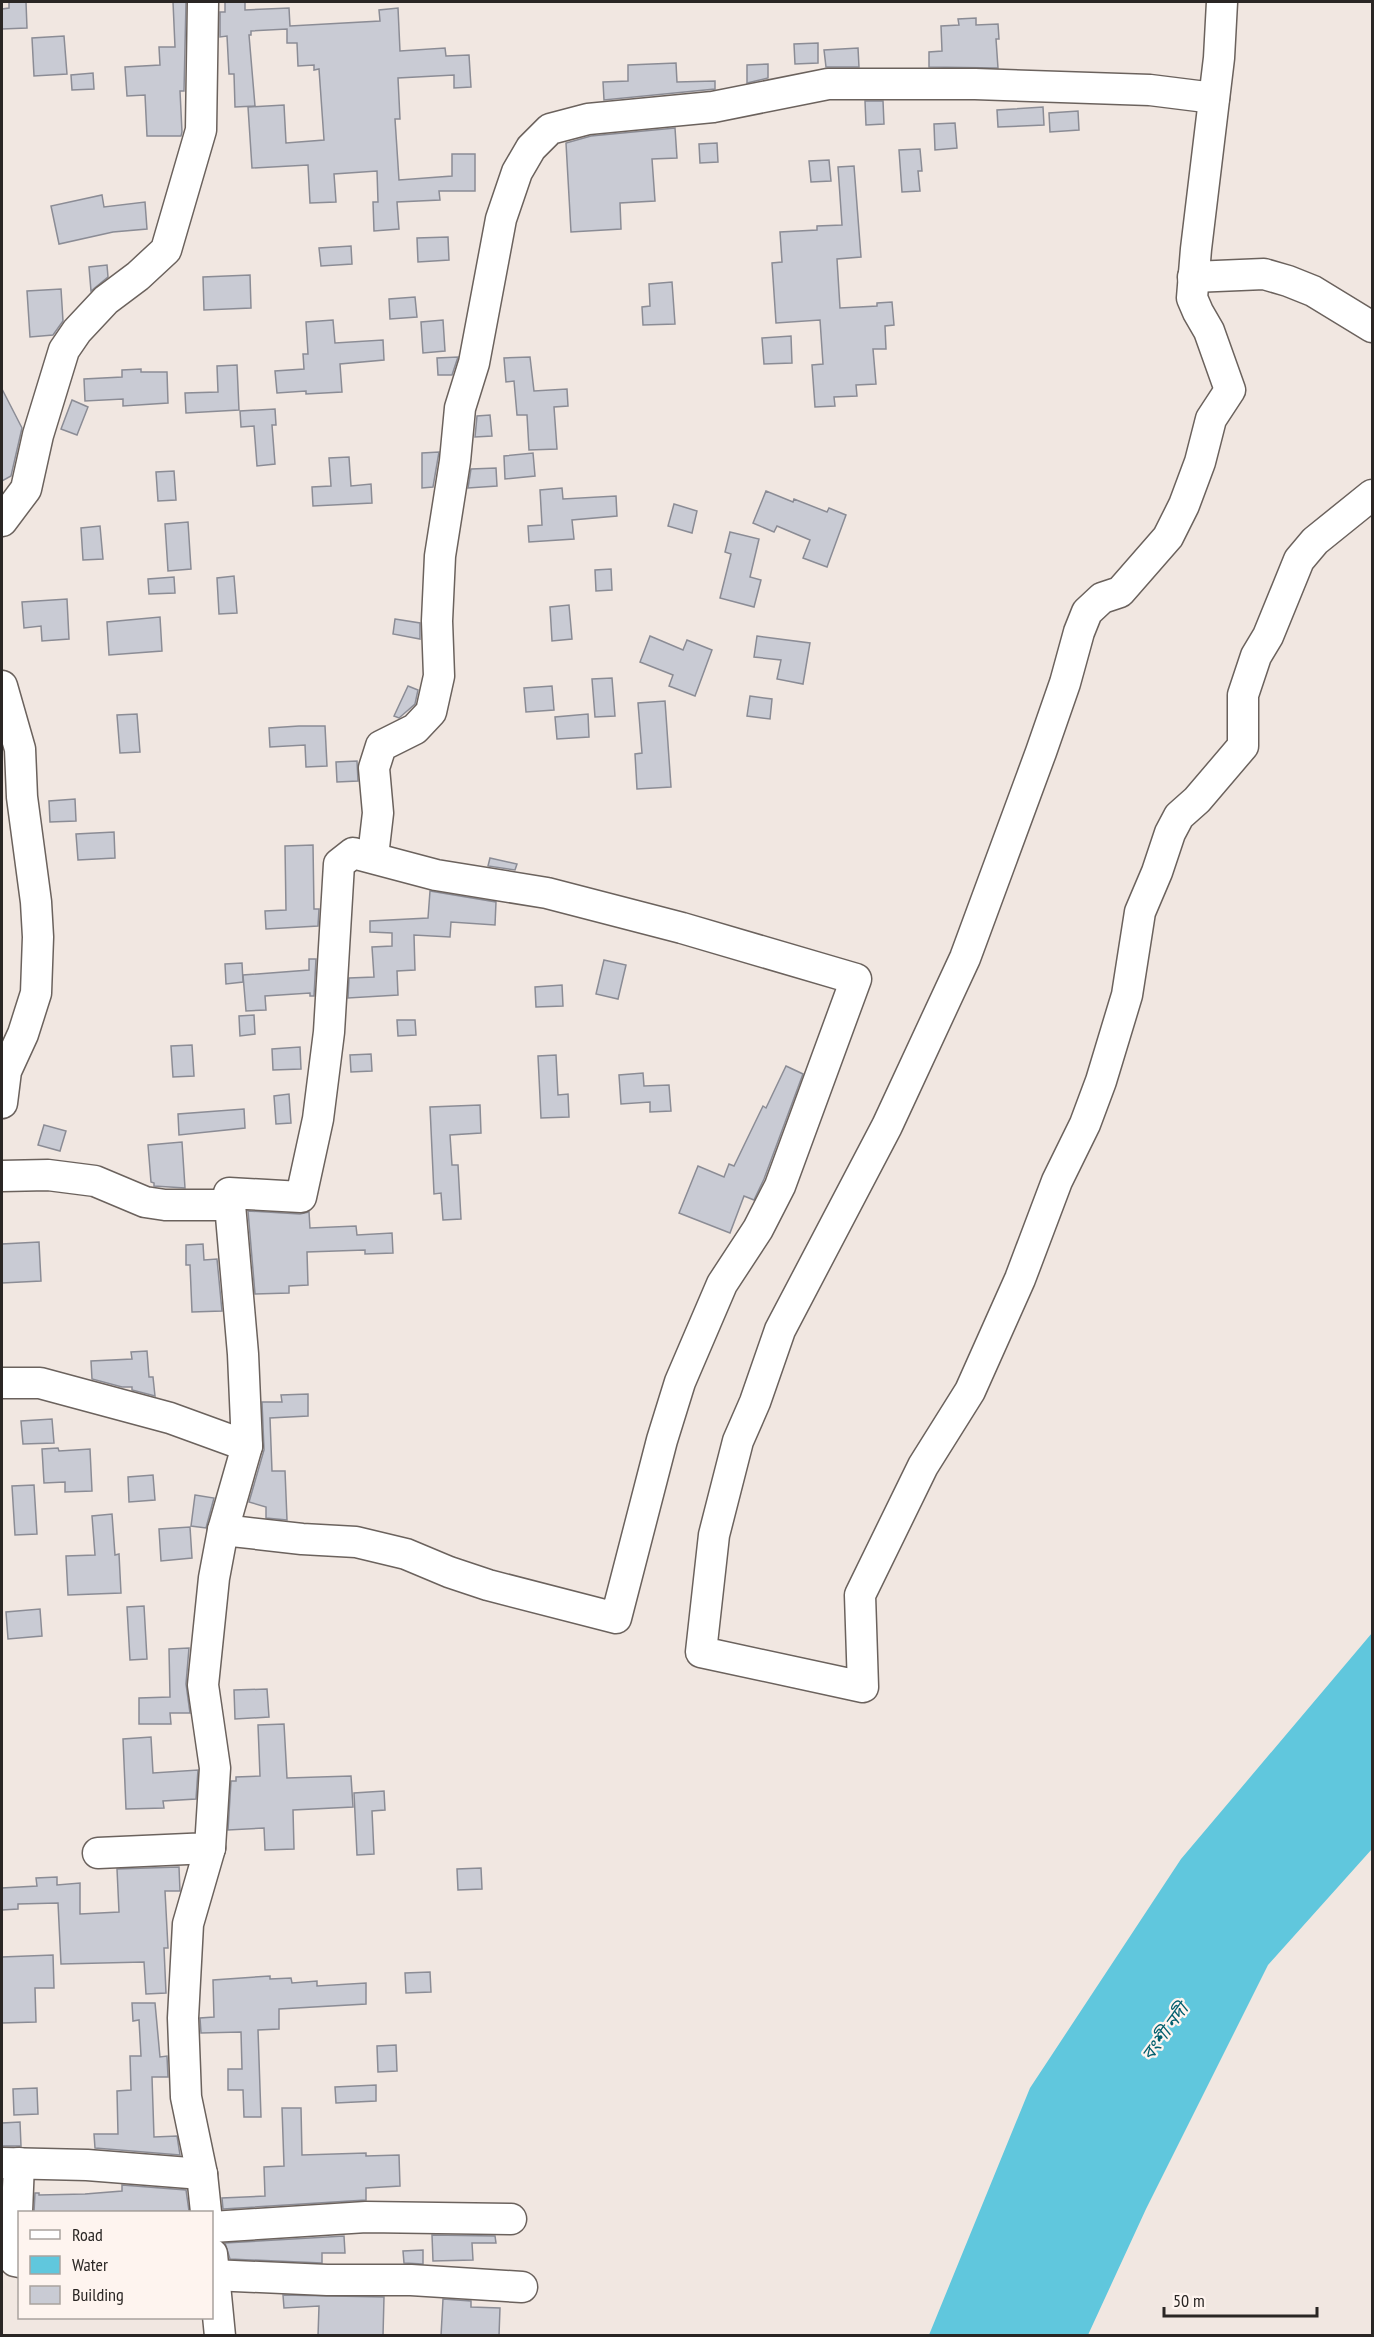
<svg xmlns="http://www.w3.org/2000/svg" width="1374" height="2337" font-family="'PT Sans Narrow','Noto Sans Bengali',sans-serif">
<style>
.water{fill:#60c7dd}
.building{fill:#c9cbd4;stroke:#8b8c95;stroke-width:1.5}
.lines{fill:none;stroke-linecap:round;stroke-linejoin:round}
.minor-casing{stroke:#6b625d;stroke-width:33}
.minor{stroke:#fff;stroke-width:30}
.labels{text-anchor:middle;stroke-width:4.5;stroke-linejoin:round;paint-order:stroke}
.water-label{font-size:18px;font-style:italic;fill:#005e6d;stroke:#fef4ef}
</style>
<rect width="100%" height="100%" fill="#f1e7e1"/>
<polygon class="water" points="1372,1633 1372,1849 1268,1965 1146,2209 1088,2335 929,2335 1030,2088 1181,1859"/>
<g class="building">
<polygon points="9,2 26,2 27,28 2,29 2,9 9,8"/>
<polygon points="173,2 186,2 184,91 180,91 182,132 181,136 147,136 145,95 127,96 125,67 160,65 159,47 175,47"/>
<polygon points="225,2 245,2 245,10 289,8 290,26 380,21 379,10 398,8 400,51 445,48 446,56 469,55 471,87 454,88 454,75 398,78 400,119 395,119 399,180 452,176 452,154 475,154 475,191 439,191 440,200 397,202 399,229 374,231 373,202 378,202 377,171 334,174 336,202 310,203 308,165 252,168 248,107 284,105 286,143 324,140 319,69 314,70 314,65 298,66 297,43 287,43 287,29 251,31 251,35 249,35 255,106 235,107 234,74 229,74 227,36 220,37 220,12 225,12"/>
<polygon points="976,18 976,25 998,24 999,39 996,39 998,68 929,67 929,52 942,51 941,26 959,25 958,19"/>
<polygon points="64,36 67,74 34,76 32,38"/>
<polygon points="818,43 818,63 795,64 794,44"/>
<polygon points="858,48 859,67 826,67 824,50"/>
<polygon points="676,63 677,82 715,81 715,89 604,100 603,82 628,81 628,65"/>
<polygon points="768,64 768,78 747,83 747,65"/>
<polygon points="93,73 94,89 72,90 71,75"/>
<polygon points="865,101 883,101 884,124 866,125"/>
<polygon points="1043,107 1044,125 998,127 997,110"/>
<polygon points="1078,111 1079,130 1050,132 1049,113"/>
<polygon points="955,123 957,148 935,150 934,124"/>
<polygon points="675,128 677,158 652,159 655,201 620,203 621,229 571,232 566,143 591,136"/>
<polygon points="717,143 718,162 700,163 699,144"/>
<polygon points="920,149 922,171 918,171 920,191 902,192 899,150"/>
<polygon points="829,160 831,181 811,182 809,161"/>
<polygon points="854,166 861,257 837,259 840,308 877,306 877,303 892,302 894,325 885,326 886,349 873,349 876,384 856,385 857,396 834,397 835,406 815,407 812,365 823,364 820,320 776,323 772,263 782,262 780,232 817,230 817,226 842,225 838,167"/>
<polygon points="102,195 104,207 145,202 147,229 113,232 59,244 51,206"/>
<polygon points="448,237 449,260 418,262 417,238"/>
<polygon points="351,246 352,264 321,266 319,248"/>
<polygon points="107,265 108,277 91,291 89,267"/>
<polygon points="250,275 251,308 204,310 203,277"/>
<polygon points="672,282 675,324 643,325 642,307 650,306 649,284"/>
<polygon points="61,289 63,321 53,335 30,337 27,291"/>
<polygon points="415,297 417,317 390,319 389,299"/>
<polygon points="333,320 335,343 383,340 384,360 340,364 342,392 306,394 306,391 277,393 275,371 304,369 303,354 308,354 306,322"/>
<polygon points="443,320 445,351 423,353 421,322"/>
<polygon points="791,336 792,363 764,364 762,338"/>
<polygon points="458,357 452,375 438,375 437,358"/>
<polygon points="530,357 534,391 567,389 568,406 554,407 557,449 529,450 527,415 517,415 514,381 506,382 504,358"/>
<polygon points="237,365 239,410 186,413 185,393 218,392 217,366"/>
<polygon points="141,369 141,372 167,372 168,403 123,406 123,399 85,401 84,379 122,377 122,370"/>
<polygon points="2,389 22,428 11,476 2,481"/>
<polygon points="72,400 88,407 77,435 61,429"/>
<polygon points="275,409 276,425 272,425 275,464 257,466 254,426 241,427 240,411"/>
<polygon points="490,415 492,436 475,437 477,416"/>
<polygon points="439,452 433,487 422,488 422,453"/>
<polygon points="533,453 535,476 505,479 504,456"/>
<polygon points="349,457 351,486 371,484 372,503 313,506 312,487 331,486 329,458"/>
<polygon points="496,468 497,486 468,488 471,469"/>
<polygon points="174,471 176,500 158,501 156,472"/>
<polygon points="562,488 563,499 616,496 617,516 572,520 574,539 529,542 528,526 542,525 540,490"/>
<polygon points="766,491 793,502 794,499 827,512 829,508 846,515 827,567 803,558 810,540 777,526 774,532 753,523"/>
<polygon points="674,504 697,511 692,533 668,526"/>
<polygon points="188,522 191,569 168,571 165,524"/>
<polygon points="100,526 103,559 83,560 81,528"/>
<polygon points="730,532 759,539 750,577 761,580 754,607 720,598 731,554 725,552"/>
<polygon points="611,569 612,590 596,591 595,570"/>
<polygon points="234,576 237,613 219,614 217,578"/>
<polygon points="174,577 175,593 149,594 148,579"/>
<polygon points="67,599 69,639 42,641 41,626 24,628 22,602"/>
<polygon points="569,605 572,639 552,641 550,607"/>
<polygon points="160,617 162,651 109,655 107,622"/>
<polygon points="395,619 420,623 420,639 393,634"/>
<polygon points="650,636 683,650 687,640 712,650 695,696 669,686 673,675 640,662"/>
<polygon points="757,636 810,643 803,684 777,679 781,660 754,657"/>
<polygon points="612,678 615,716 595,717 592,679"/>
<polygon points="408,686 418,690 415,704 399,718 394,716"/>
<polygon points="552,686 554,710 526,712 524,688"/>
<polygon points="750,696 772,699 770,719 747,716"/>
<polygon points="665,701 671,787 637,789 635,754 642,753 638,703"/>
<polygon points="137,714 140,752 120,753 117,715"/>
<polygon points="588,714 589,737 557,739 555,717"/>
<polygon points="299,726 325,726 327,766 306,767 305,745 270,747 269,728"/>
<polygon points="357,761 358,781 337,782 336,762"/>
<polygon points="75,799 76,821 50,822 49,801"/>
<polygon points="114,832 115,858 78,860 76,834"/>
<polygon points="313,845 314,909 319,909 318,926 266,929 265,911 286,910 285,846"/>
<polygon points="490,858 517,864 515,870 488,866"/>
<polygon points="430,891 496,902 495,925 451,922 450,937 414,935 415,970 397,971 398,995 348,998 349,978 374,977 372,947 392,946 392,933 370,932 370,921 428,918"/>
<polygon points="309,959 316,959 314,996 310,996 310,993 265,996 266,1010 246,1011 243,975 309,970"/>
<polygon points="604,960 626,965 618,999 596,994"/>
<polygon points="242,963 243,982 226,984 225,964"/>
<polygon points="562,985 563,1006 536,1007 535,987"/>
<polygon points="254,1015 255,1034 240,1036 239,1016"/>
<polygon points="397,1020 415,1020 416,1035 398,1036"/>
<polygon points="192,1045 194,1076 173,1077 171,1046"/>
<polygon points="300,1047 301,1069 273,1070 272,1049"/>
<polygon points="371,1054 372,1071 351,1072 350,1055"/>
<polygon points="556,1055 558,1095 568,1094 569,1117 541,1118 538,1056"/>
<polygon points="786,1066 803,1074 764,1179 754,1200 744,1196 730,1233 679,1213 698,1166 724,1177 729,1164 734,1166 763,1106 766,1108"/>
<polygon points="643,1073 644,1086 669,1085 671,1111 650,1112 650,1102 621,1104 619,1075"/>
<polygon points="289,1094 291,1123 276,1124 274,1096"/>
<polygon points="480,1105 481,1133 450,1135 452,1165 458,1165 461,1219 443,1220 441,1193 434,1194 430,1107"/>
<polygon points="244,1109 245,1128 179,1135 178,1114"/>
<polygon points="44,1125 66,1131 60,1151 38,1145"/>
<polygon points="182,1142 185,1188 154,1186 154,1183 151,1182 148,1145"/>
<polygon points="248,1211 300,1214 309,1212 310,1228 356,1226 357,1235 392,1233 393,1253 365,1254 365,1250 307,1252 308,1285 289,1286 289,1293 255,1294"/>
<polygon points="39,1242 41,1281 2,1283 2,1244"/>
<polygon points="203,1244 204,1260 217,1259 222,1311 192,1312 190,1265 186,1265 186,1245"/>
<polygon points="147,1351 149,1377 153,1377 155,1396 132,1390 132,1387 122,1387 92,1379 91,1361 132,1359 131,1352"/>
<polygon points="308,1394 308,1416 270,1418 272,1471 285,1471 287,1520 266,1518 266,1507 249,1502 264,1450 262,1402 282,1402 281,1395"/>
<polygon points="52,1419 54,1443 23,1444 21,1421"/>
<polygon points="58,1448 59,1451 90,1449 92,1491 65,1492 65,1482 44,1483 42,1449"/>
<polygon points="153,1475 155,1500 129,1502 128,1477"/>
<polygon points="34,1485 37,1534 15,1535 12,1486"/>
<polygon points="195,1495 214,1498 206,1528 191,1526"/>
<polygon points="112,1514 115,1555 119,1554 121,1593 68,1595 66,1556 95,1555 92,1516"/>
<polygon points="190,1527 192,1558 161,1561 159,1529"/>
<polygon points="144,1606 147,1659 130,1660 127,1607"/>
<polygon points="40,1609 42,1636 8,1639 6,1612"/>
<polygon points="189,1648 186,1684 190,1713 170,1713 171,1724 139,1724 139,1698 170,1697 169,1649"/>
<polygon points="267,1689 269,1717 235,1719 234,1690"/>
<polygon points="284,1724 287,1778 351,1776 353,1807 293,1810 294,1849 265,1850 264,1828 228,1830 231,1781 236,1781 236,1777 260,1776 258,1725"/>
<polygon points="151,1737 153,1773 198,1770 196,1799 163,1801 164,1808 126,1809 123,1739"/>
<polygon points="384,1791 385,1810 372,1811 374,1854 357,1855 354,1793"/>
<polygon points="179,1867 180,1891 165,1891 168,1948 164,1948 166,1993 146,1994 144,1962 61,1964 58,1903 18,1904 18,1909 2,1910 2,1888 37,1886 36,1878 57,1877 57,1885 80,1883 80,1914 119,1912 117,1869"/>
<polygon points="481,1868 482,1889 458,1890 457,1869"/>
<polygon points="53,1955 54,1988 35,1988 36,2022 2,2023 2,1957"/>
<polygon points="430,1972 431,1992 406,1993 405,1973"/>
<polygon points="270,1976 270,1979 291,1978 292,1983 317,1981 317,1986 366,1983 366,2004 279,2009 279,2029 258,2030 261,2117 244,2117 243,2090 228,2090 228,2069 242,2069 241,2032 201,2033 200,2018 214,2017 213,1980"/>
<polygon points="132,2003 155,2003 160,2057 167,2056 168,2077 152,2077 154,2137 177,2136 180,2155 95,2148 94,2134 118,2134 117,2091 131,2090 130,2056 141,2056 139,2020 133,2021"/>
<polygon points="396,2045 397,2071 378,2072 377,2046"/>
<polygon points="376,2085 376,2101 336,2103 335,2087"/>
<polygon points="37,2088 38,2114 14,2115 13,2089"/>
<polygon points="282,2108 301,2108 302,2155 366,2153 366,2156 399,2155 400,2186 366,2188 366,2200 223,2209 222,2198 265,2196 264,2167 284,2166"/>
<polygon points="20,2122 21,2146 2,2146 2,2123"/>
<polygon points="122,2185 186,2190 189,2211 34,2212 35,2193 39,2193 39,2195 85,2194 122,2191"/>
<polygon points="432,2235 495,2236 496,2243 472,2243 473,2260 433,2261"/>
<polygon points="344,2236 345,2253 322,2253 322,2263 230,2259 225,2243"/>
<polygon points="423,2250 423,2264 404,2263 403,2251"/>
<polygon points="283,2295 384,2297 383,2336 318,2336 319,2306 284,2308"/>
<polygon points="443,2299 471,2301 471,2307 500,2308 499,2336 441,2336"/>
</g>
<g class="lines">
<defs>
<g id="minor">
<polyline points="1222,2 1219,58 1196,249 1192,298 1198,312 1209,331 1230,390 1211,419 1200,462 1184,505 1168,537 1120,592 1102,598 1087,612 1079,632 1065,683 1041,752 965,958 887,1126 780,1330 755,1402 738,1441 714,1535 701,1652 863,1687 860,1595 923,1466 970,1391 1020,1279 1057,1181 1085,1124 1101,1081 1127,995 1140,912 1157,872 1170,833 1179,816 1197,800 1243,746 1243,695 1256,656 1268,636 1299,560 1315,541 1372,495"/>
<polyline points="1193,277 1264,274 1288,281 1313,291 1372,327"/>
<polyline points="2,521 26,489 38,435 64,350 77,331 106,300 138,276 166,250 201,130 203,2"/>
<polyline points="2,686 20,749 22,797 36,902 38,937 36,993 23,1034 6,1071 2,1103"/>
<polyline points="373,856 378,813 374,768 381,746 415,729 431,712 439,676 437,621 440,556 455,461 460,408 474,363 501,219 517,172 531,148 550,129 588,119 713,107 828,84 975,84 1150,90 1214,98"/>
<polyline points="2,1176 48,1175 95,1181 145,1202 165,1205 230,1205"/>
<polyline points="2,1383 40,1383 170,1418 247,1446 223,1530 214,1578 203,1685 215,1768 210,1848 98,1853"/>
<polyline points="223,1530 302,1539 356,1542 406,1554 449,1572 488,1585 616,1618 662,1440 680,1382 722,1284 758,1229 780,1186 856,979 682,928 547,893 436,875 353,853 339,864 329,1032 318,1119 301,1197 229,1193 243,1354 247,1446"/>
<polyline points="2,2163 87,2165 202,2174"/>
<polyline points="19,2163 15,2261 20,2262"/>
<polyline points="206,2212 202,2174 186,2097 183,2018 188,1924 210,1848"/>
<polyline points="212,2227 366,2217 511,2219"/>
<polyline points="212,2254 220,2336"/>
<polyline points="212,2275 327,2280 411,2280 522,2287"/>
</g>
</defs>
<use href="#minor" class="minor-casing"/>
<use href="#minor" class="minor"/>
</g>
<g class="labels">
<g class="water-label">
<text transform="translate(1165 2032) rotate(-54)" y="6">বংশী নদী</text>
</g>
</g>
<rect width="1374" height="2337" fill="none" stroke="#2a2624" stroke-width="6"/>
<rect x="18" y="2211" width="195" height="108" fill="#fef4ef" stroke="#a9a29e" stroke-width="1.5"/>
<rect x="30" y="2230" width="30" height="9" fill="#ffffff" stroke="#a9a29e" stroke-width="1.5"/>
<text x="72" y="2241" font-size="18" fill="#2a2624">Road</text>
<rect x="30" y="2256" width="30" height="18" fill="#60c7dd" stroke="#a9a29e" stroke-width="1.5"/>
<text x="72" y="2271" font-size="18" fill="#2a2624">Water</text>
<rect x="30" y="2286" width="30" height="18" fill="#c9cbd4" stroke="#a9a29e" stroke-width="1.5"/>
<text x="72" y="2301" font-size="18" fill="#2a2624">Building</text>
<path d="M1164 2307v9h153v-9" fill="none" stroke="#2a2624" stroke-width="3"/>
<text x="1173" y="2307" font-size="18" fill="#2a2624" stroke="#fef4ef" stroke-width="4.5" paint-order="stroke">50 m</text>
</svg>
